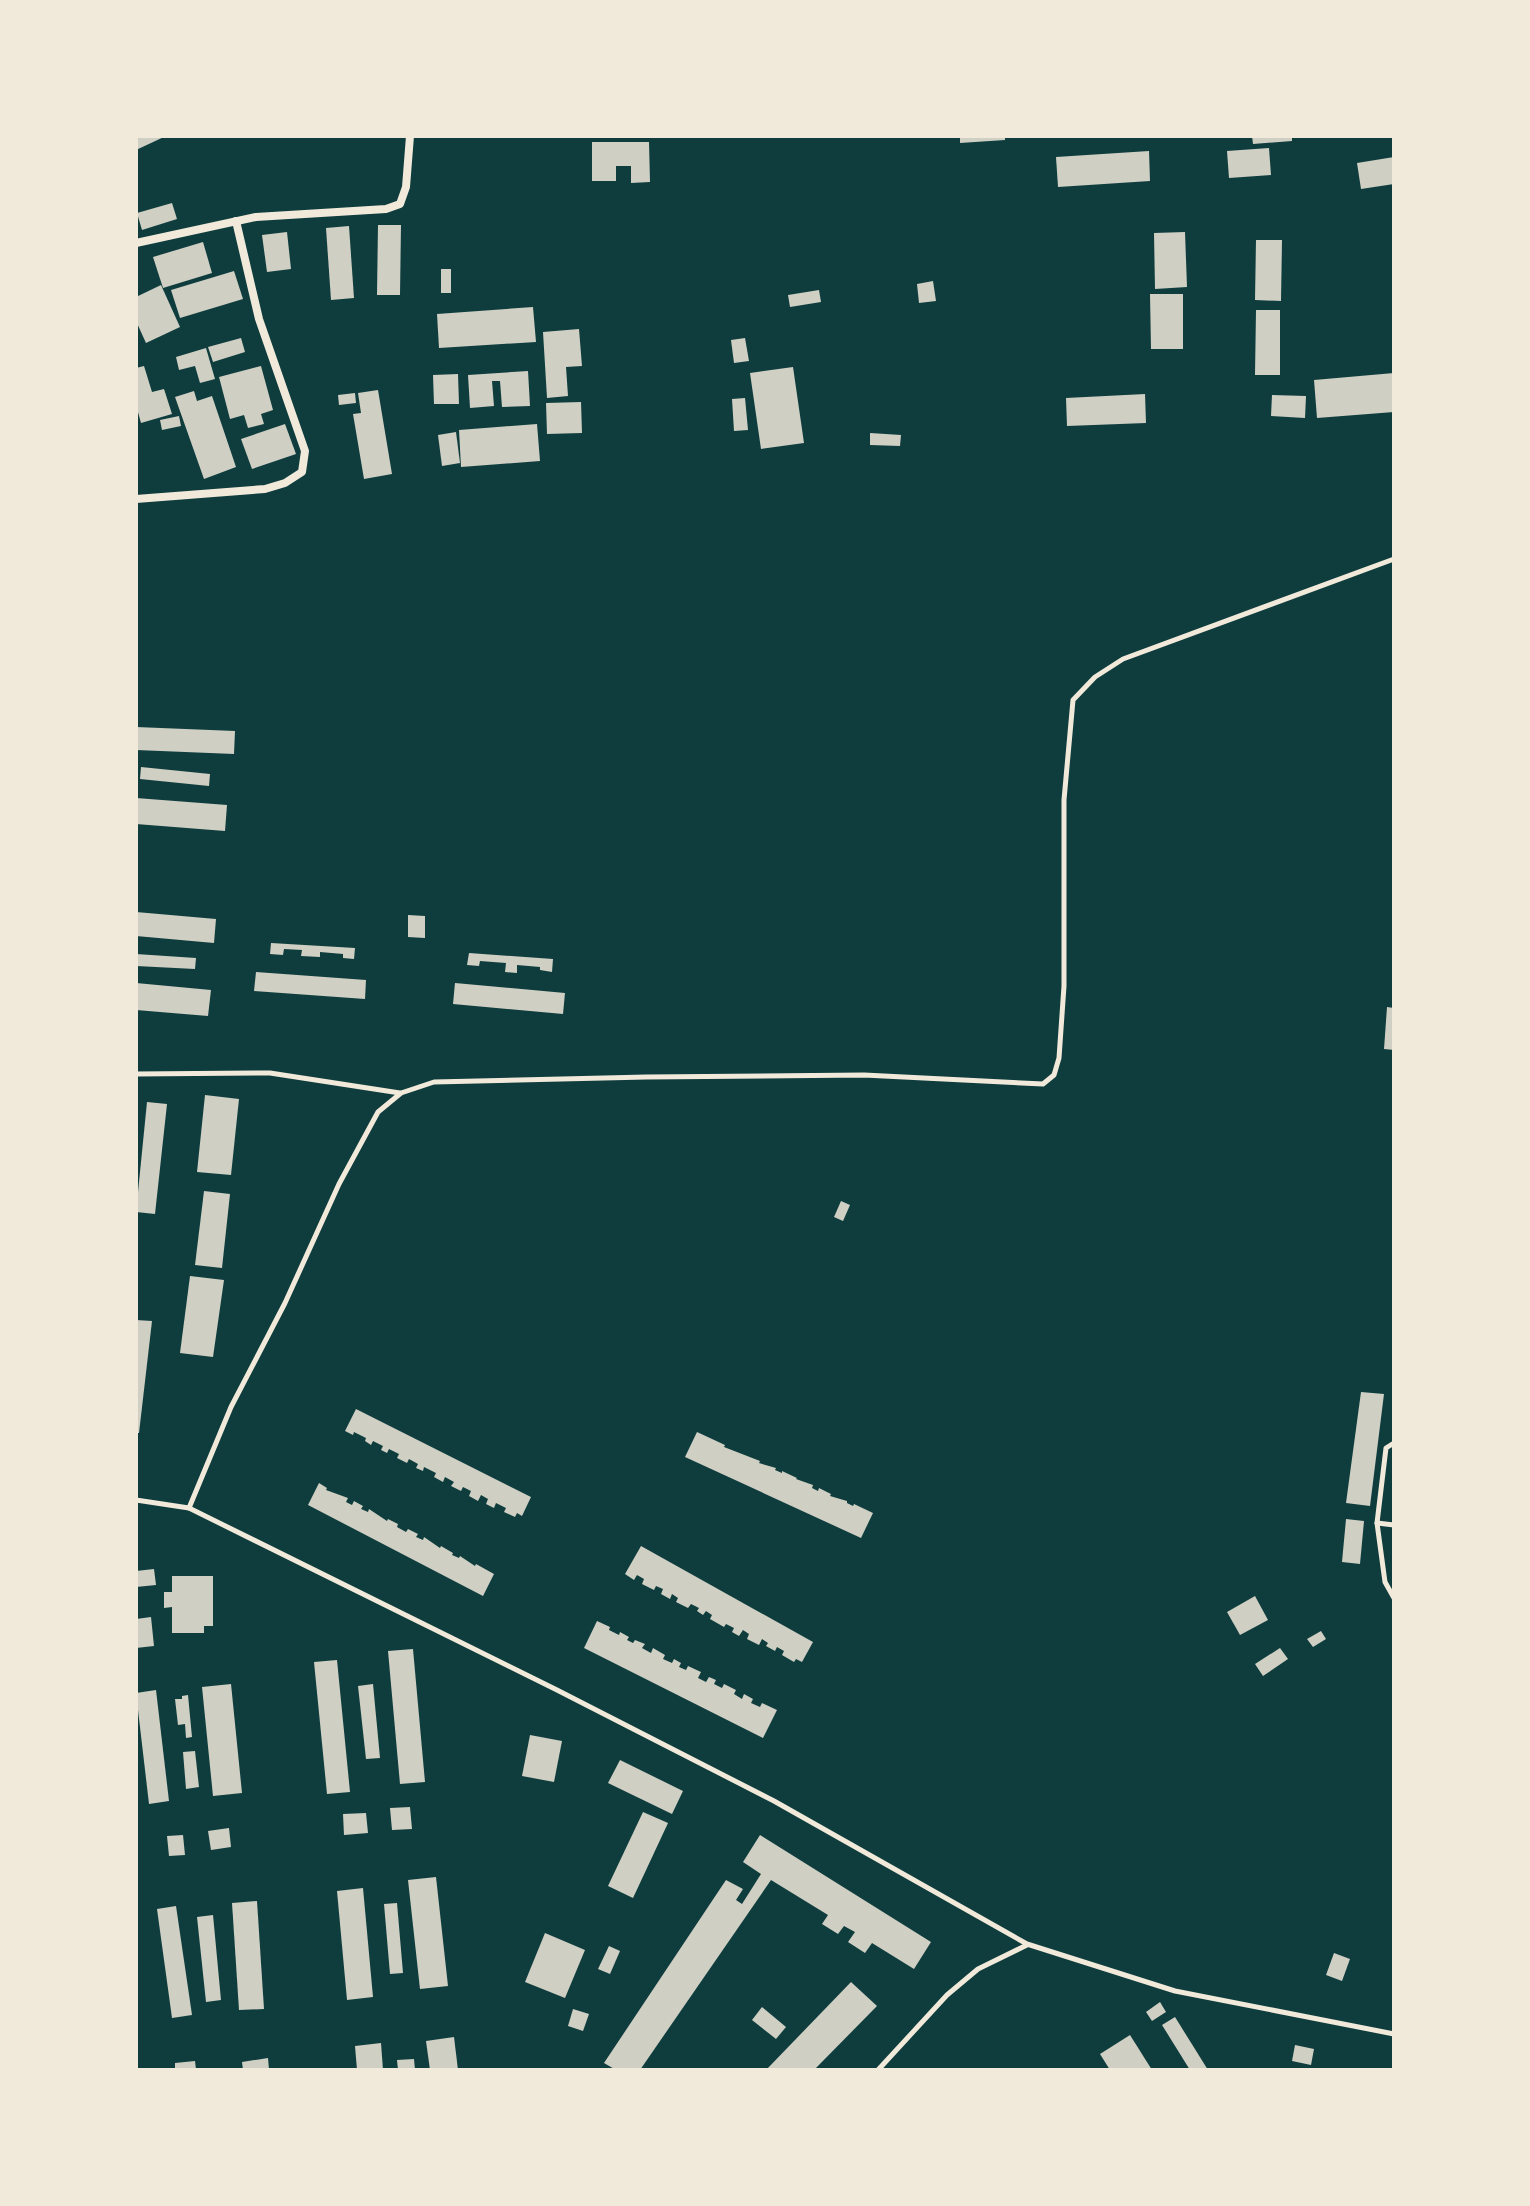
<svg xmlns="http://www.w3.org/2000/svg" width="1530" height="2206" font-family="Commissioner,sans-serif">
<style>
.building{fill:#cfcfc3}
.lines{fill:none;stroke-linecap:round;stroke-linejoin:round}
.service{stroke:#f1e9da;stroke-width:5}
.minor{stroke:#f1e9da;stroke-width:8}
</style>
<rect width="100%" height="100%" fill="#0f3d3e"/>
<g class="building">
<polygon points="136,136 166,136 136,150"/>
<polygon points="960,136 1005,136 1005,140 960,143"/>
<polygon points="1252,136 1292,136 1292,141 1253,144"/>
<polygon points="592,142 649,142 650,182 631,183 631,166 616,166 616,181 592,181"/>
<polygon points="1269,148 1271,175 1229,178 1227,151"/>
<polygon points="1149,151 1150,181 1058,187 1056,157"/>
<polygon points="1394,157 1394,184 1361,189 1357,163"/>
<polygon points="172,203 177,219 142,230 137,213"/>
<polygon points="378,225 401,225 400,295 377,295"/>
<polygon points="349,226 354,298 331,300 326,228"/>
<polygon points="287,232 291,269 267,272 262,235"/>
<polygon points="1185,232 1187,287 1155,289 1154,233"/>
<polygon points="1256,240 1282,240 1281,301 1255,300"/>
<polygon points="203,242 212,273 163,288 153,257"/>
<rect x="441" y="269" width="10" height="24"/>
<polygon points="234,271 243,299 180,318 171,290"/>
<polygon points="933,281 936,301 919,303 917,284"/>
<polygon points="161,285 180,327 146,343 136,321 136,297"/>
<polygon points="819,290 821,302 790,307 788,295"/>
<polygon points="1150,294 1183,294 1183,349 1151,349"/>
<polygon points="533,307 536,342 439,348 437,314"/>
<polygon points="1256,310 1280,310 1280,375 1255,375"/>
<polygon points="579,329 582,366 566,367 568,396 547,398 543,332"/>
<polygon points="241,338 245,352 213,362 208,347"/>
<polygon points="745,338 749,361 734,363 731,340"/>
<polygon points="206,348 215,379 200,383 195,366 179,370 176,357"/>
<polygon points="144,366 152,392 164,389 172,414 141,423 136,405 136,368"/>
<polygon points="261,366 273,410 261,414 264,424 248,428 244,415 230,419 219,377"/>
<polygon points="793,367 804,443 761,449 750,373"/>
<polygon points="528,371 530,406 502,407 500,381 492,381 494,406 470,408 468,375"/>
<polygon points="1394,373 1394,412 1317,418 1314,380"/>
<polygon points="458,374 459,404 434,404 433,375"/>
<polygon points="378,390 392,474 364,479 353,414 361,413 358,393"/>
<polygon points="194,391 197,401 212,396 236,467 204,479 175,397"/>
<polygon points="355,393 356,403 339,405 338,395"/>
<polygon points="1145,394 1146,423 1067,426 1066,398"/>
<polygon points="1272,395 1306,396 1305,418 1271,416"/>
<polygon points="745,398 748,430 734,431 732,399"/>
<polygon points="581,402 582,433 547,434 546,403"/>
<polygon points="179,416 181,426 162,430 160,420"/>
<polygon points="285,424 296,454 252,469 241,439"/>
<polygon points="537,424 540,461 461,467 459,430"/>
<polygon points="456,432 460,463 442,466 438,435"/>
<polygon points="870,433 901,435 900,446 870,445"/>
<polygon points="136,727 235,731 234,754 136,750"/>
<polygon points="141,767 210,774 209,786 140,779"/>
<polygon points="136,798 227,805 225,831 136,824"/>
<polygon points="136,912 216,919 214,943 136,936"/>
<polygon points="408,915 425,916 425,938 408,937"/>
<polygon points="271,943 355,948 354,959 343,958 343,954 320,952 320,957 301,956 302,950 284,949 283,955 270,954"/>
<polygon points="469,953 553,959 552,972 540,970 540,967 517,965 517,973 505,972 506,963 480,961 479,966 467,965"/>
<polygon points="136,954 196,958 195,969 136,966"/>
<polygon points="256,972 366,980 365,999 254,991"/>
<polygon points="136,983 211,990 208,1016 136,1010"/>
<polygon points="455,983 565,993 563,1014 453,1004"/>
<polygon points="1387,1007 1394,1008 1394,1050 1384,1049"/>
<polygon points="205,1095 239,1099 231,1175 197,1172"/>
<polygon points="147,1102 167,1104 155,1214 136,1212"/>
<polygon points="204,1191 230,1194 222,1268 195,1265"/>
<polygon points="841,1201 850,1205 843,1221 834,1217"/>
<polygon points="190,1276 224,1280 213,1357 180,1353"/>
<polygon points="136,1320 152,1321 139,1433 136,1433"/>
<polygon points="1361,1392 1384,1394 1370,1506 1346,1503"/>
<polygon points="356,1409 531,1497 522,1516 517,1513 515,1517 504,1512 506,1508 496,1503 494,1508 486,1504 488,1499 481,1495 478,1501 469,1496 471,1491 463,1487 461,1491 451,1486 454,1482 445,1477 443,1482 434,1477 436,1473 424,1467 423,1471 416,1468 418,1464 409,1459 407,1463 397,1458 399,1454 389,1449 387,1453 381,1450 383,1446 373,1441 371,1445 365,1441 366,1438 354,1432 353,1435 345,1431"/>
<polygon points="697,1432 725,1445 724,1447 760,1461 759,1463 776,1468 775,1470 782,1473 782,1471 797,1478 796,1479 813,1485 812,1488 818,1491 819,1488 831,1494 830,1496 847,1501 847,1503 853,1506 854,1504 873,1513 861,1538 685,1457"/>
<polygon points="319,1483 327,1488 326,1490 348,1498 346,1502 352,1505 354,1501 363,1506 361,1509 368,1512 369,1509 387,1521 388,1519 398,1524 397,1527 406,1532 408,1529 418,1534 416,1537 423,1540 424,1537 440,1548 441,1546 453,1553 452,1555 459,1558 460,1556 475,1566 476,1564 494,1574 483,1596 308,1505"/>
<polygon points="1346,1519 1364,1521 1360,1564 1342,1562"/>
<polygon points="641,1546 813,1642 802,1662 796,1659 794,1662 782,1655 784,1651 777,1647 775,1651 766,1646 768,1643 762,1639 759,1645 747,1639 749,1634 743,1630 739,1636 732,1632 734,1628 726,1624 724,1627 710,1619 712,1615 706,1611 703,1615 697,1611 699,1608 691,1604 688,1608 676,1602 678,1598 672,1594 670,1599 661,1594 663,1589 656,1586 654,1590 642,1584 644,1579 637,1575 634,1580 625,1574"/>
<polygon points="154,1569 156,1585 136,1587 136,1571"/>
<polygon points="172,1576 213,1576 213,1626 204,1626 204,1633 172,1633 172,1607 164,1608 164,1592 172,1592"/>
<polygon points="1255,1596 1268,1620 1240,1635 1227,1612"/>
<polygon points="151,1617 154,1646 136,1648 136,1619"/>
<polygon points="597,1621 610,1627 609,1630 619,1635 620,1632 629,1637 627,1640 633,1643 635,1640 645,1644 642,1648 651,1653 653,1648 665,1655 663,1659 672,1663 674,1659 681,1663 679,1667 686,1670 688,1666 701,1672 698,1678 706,1682 709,1677 716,1680 714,1684 722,1688 724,1684 736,1690 734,1694 742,1699 744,1694 753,1699 751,1703 760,1707 762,1703 777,1710 763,1738 584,1648"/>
<polygon points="1321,1631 1326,1639 1313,1647 1307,1639"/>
<polygon points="1280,1648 1288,1659 1263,1676 1255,1664"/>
<polygon points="413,1649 425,1782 400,1784 388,1651"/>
<polygon points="337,1660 350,1792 327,1794 314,1662"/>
<polygon points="231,1684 242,1793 213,1796 202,1687"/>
<polygon points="373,1684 380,1758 366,1759 358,1686"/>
<polygon points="156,1690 169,1801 149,1804 136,1693"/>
<polygon points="188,1695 192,1737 186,1738 185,1724 178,1725 175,1699 182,1699 182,1696"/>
<polygon points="530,1735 562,1741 554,1782 522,1776"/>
<polygon points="195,1751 199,1787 186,1789 183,1752"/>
<polygon points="620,1760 683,1791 672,1814 608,1783"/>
<polygon points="410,1807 412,1829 392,1830 390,1808"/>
<polygon points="643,1812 668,1823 633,1898 608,1886"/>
<polygon points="366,1813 368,1833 344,1835 343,1814"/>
<polygon points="229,1828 231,1847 211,1850 208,1831"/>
<polygon points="183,1835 185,1855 169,1856 167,1836"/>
<polygon points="760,1835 931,1942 914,1969 872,1943 865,1953 848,1942 855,1932 844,1926 838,1934 822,1924 828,1915 771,1880 640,2070 616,2070 604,2063 726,1880 743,1889 736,1900 742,1904 761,1874 743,1862"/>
<polygon points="436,1877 448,1986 420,1989 408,1880"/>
<polygon points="363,1888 373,1997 347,2000 337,1891"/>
<polygon points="257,1901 264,2009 239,2010 232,1903"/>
<polygon points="397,1903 403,1973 390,1974 384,1904"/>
<polygon points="176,1906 192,2015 172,2018 157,1909"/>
<polygon points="213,1915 221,2000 206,2002 197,1917"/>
<polygon points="545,1933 585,1950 565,1998 525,1982"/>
<polygon points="609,1946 620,1951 610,1974 598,1969"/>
<polygon points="1334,1953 1350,1959 1342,1981 1326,1975"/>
<polygon points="851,1982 877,2006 814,2070 766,2070"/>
<polygon points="1160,2002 1166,2012 1152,2021 1146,2012"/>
<polygon points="762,2007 786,2027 776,2039 752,2020"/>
<polygon points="573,2009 589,2014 583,2031 568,2026"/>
<polygon points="1175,2017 1208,2070 1190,2070 1162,2025"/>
<polygon points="1130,2035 1152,2070 1110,2070 1100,2054"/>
<polygon points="454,2037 458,2070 430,2070 426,2041"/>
<polygon points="381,2043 383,2070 357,2070 355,2046"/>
<polygon points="1295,2045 1314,2049 1311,2065 1292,2061"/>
<polygon points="268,2058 269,2070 243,2070 242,2062"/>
<polygon points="414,2059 415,2070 398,2070 397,2060"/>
<polygon points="195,2061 196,2070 175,2070 175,2063"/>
</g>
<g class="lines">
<g class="service">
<polyline points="136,1074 270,1073 400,1093"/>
<polyline points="1394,1443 1386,1448 1377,1523 1385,1582 1394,1598"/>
<polyline points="136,1500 189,1508 557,1690 774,1801 1027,1944 1175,1991 1394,2034"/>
<polyline points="189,1508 231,1407 285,1303 339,1184 378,1112 401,1093 434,1082 646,1077 864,1075 1043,1084 1054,1075 1059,1058 1064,986 1064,800 1073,700 1095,677 1123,659 1394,559"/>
<polyline points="1377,1523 1394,1525"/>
<polyline points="878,2070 947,1995 978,1969 1027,1945"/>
</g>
<g class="minor">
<polyline points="136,243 256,217 386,209 400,204 406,187 410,136"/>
<polyline points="136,499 265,489 285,483 302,472 305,451 259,319 236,221"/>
</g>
</g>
<rect width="1530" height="2206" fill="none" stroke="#f1e9da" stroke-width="276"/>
</svg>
